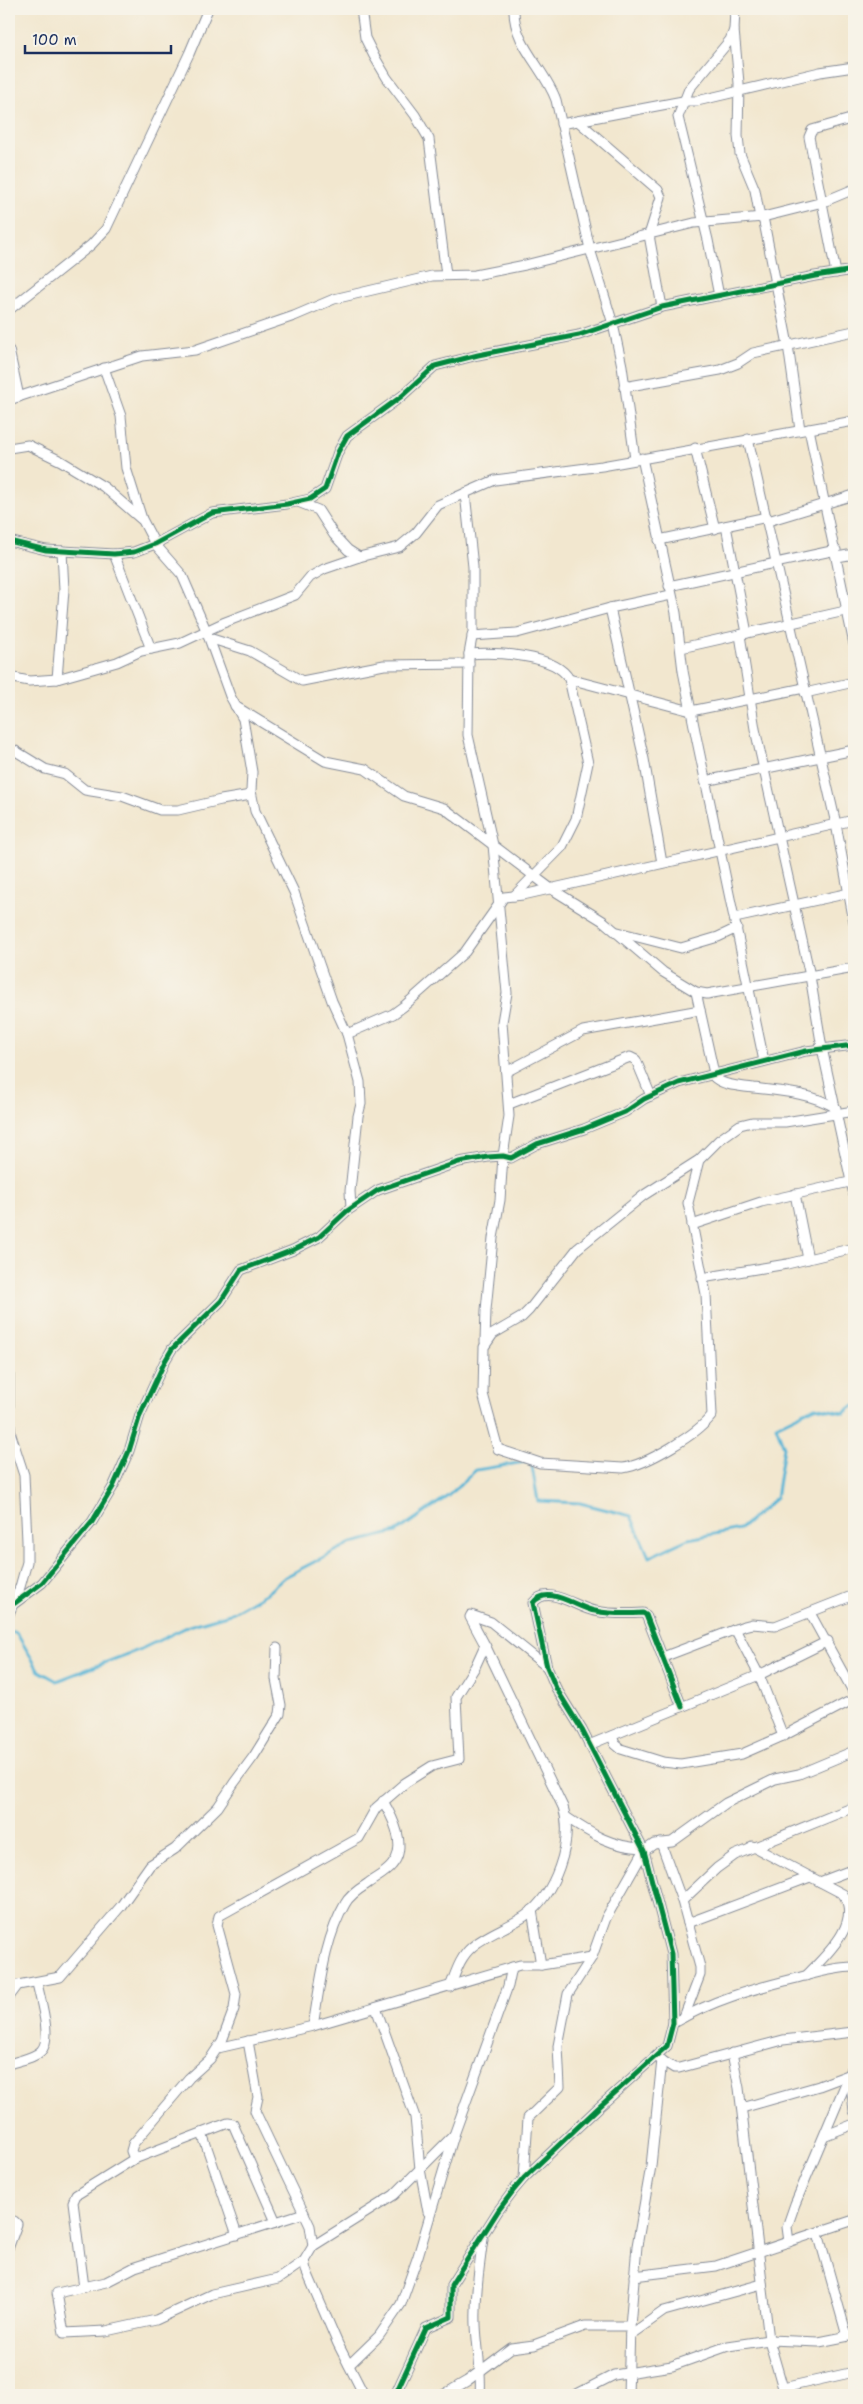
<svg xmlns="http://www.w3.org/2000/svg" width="863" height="2404" font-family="'Shantell Sans',sans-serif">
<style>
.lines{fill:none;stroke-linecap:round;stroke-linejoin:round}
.stream{stroke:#58b5d6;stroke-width:3}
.street-casing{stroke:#868b96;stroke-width:11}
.street{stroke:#fff;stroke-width:9}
.cycleway-casing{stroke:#f7f3e8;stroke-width:8}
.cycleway{stroke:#00873e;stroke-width:5}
</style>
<rect width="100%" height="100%" fill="#f7f3e8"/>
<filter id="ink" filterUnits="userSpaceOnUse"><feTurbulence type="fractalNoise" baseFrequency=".02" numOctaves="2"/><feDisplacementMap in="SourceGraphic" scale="10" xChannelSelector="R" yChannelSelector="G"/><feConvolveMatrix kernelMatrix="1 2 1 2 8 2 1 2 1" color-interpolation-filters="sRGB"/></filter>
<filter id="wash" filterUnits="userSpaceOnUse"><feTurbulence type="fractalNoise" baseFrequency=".0096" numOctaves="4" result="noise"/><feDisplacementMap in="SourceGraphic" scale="20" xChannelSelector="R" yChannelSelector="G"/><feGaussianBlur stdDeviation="1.12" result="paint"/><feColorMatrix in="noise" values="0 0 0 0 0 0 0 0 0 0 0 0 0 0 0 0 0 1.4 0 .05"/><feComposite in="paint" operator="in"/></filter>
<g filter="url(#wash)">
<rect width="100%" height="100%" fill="#f2e7cf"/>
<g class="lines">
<g class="stream">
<polyline points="531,1461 538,1501 580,1503 631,1516 649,1557 688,1539 740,1529 776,1498 784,1447 776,1426 815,1407 844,1413 854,1405"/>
<polyline points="9,1632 16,1632 39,1671 57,1681 141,1649 189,1626 230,1614 267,1593 285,1577 349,1544 396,1532 448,1496 476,1470 525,1462"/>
</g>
</g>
</g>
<g filter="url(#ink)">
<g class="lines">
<defs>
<g id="street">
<polyline points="361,9 365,38 374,56 387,78 415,115 429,139 446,275"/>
<path d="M514,9C513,44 545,69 556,100L590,249L613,324L622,366L635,459"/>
<polyline points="734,30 739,83 738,136 740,154 755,190 760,218"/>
<polyline points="578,121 658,190 661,197 649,235 662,307"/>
<polyline points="561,124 683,101 697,101 820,72 854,67"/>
<polyline points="763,217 788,345 800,430"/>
<polyline points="836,273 809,137 812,130 854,118"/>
<polyline points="719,296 708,240 678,117 689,89 730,40 734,30 735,9"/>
<polyline points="9,310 91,245 106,229 189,54 208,9"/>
<polyline points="9,350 19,397"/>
<polyline points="104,368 121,416 126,468 142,519 155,544 182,575 206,630 230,696 243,719 252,772 251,791 255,811 294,892 332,1001 347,1034 360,1082 361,1104 358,1116 350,1191 351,1208"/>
<polyline points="624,387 720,370 738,363 753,353 854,331"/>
<polyline points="9,400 142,356 195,350 294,316 334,299 432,276 475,275 525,265 694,223 763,217 823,202 854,189"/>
<polyline points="809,429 854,644"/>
<polyline points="748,439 836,824 854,922"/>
<polyline points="9,448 28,445 61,461 104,487 141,519"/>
<polyline points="695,448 715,529"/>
<polyline points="642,458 676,613 683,671 696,736 764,1061"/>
<polyline points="465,493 473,567 473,632 469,654 468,735 493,845 507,993 502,1022 509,1116 503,1156 500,1200 493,1238 486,1310 485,1342"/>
<polyline points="298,502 318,510 334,535 348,550 359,557"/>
<polyline points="768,521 854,495"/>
<polyline points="726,526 747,633"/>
<polyline points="659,540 767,517"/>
<polyline points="9,541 46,550 114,554 134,552 155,544 212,513 287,504 310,499 325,489 338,452 347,436 402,396 435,366 478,355 579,335 662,307 815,276 854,270"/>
<polyline points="114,554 151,649"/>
<polyline points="837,557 854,554"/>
<polyline points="669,586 836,550"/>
<polyline points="610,608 644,759 662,863"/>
<polyline points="740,635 755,729 810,976 822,1048 854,1195"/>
<polyline points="472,636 517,633 610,608 671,595"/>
<polyline points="209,638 250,651 302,681 384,665 469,664"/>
<polyline points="681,648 854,609"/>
<path d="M469,654C494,652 556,654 569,679L588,763L576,819L562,847L514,896"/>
<polyline points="9,677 29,681 57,679 117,662 141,651 180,643 223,623 295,595 310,577 324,569 359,557 399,547 416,533 438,505 495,480 602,466 854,421"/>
<polyline points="57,679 64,590 62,551"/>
<polyline points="569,679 691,711 804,688"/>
<polyline points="805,693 854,682"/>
<polyline points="235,706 325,761 365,769 404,796 444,808 550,888 603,921 663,972 696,992 707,994 854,968"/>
<polyline points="9,747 45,769 65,774 85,790 122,796 160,810 178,810 221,800 251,795"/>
<polyline points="705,781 854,750"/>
<polyline points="735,918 854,892"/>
<polyline points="618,932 681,948 718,937 737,928"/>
<path d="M696,992L715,1078C725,1086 740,1086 753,1088C780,1091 812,1093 836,1108"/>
<polyline points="347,1034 393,1014 404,1006 465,952 504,897 523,895 854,820"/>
<polyline points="506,1072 583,1031 700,1010"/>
<polyline points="509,1104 630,1057 636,1060 651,1096"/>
<path d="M699,1160L688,1203L706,1294L712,1415C698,1434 646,1465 623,1468L540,1463L498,1449L483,1394L484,1347L493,1334L522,1317L529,1310L577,1249L644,1195L699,1160L719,1140L740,1125L752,1122H785L854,1111"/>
<polyline points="795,1194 808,1259"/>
<polyline points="692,1225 761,1202 854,1181"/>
<polyline points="702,1278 787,1264 854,1248"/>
<polyline points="9,1350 9,1419 11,1435 24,1475 27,1541 27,1562 20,1587 9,1614"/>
<polyline points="15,1603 42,1583 92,1522 113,1487 129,1451 140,1415 165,1361 172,1349 221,1301 241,1270 293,1250 319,1237 347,1211 378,1190 459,1162 488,1157 503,1156 511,1158 537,1144 584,1129 625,1112 644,1099 679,1083 806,1051 854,1045"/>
<polyline points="810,1613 854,1693"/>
<polyline points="735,1629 759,1675 783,1736"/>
<polyline points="663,1657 744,1626 752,1624 775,1626 854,1595"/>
<polyline points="612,1736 615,1744 621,1749 663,1762 681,1764 742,1754 783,1736 854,1699"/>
<polyline points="589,1745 759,1675 828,1641"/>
<path d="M566,1817C591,1834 612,1847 643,1848"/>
<polyline points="661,1843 682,1901 700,1967 700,1975 684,2017"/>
<path d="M752,1846L843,1894C863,1923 825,1956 806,1976"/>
<polyline points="820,1882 854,1869"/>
<polyline points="682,1901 717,1868 735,1855 854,1807"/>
<polyline points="532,1910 541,1965"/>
<polyline points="688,1923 810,1877"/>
<path d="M450,1987C456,1972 460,1957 472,1947C485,1935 509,1927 525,1916C555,1895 574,1842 563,1807L485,1645L470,1617L471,1615L491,1622L547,1667"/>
<polyline points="9,1997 18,1985 60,1977 121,1906 150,1865 175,1849 218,1807 234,1783 254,1756 280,1714 281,1705 276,1679 277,1648"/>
<polyline points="376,2008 415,2117 420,2169 428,2212"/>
<path d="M673,2023C713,2000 749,1990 793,1979C813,1974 834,1967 854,1967"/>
<path d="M313,2026C320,1986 324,1940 345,1904C349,1896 359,1889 367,1884C375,1878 386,1873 392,1865C408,1847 393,1818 383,1801"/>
<polyline points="248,2041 258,2097 255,2111 310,2226 313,2246"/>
<polyline points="218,2048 313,2026 520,1965 541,1965 592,1957"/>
<polyline points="732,2053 739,2088 769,2340 785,2395"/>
<polyline points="658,2058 674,2068 679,2068 783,2040 854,2032"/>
<path d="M9,2064C19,2060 33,2059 41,2051C53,2039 40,1999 37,1983"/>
<polyline points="848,2077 851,2083 854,2111"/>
<polyline points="742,2108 819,2086 851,2074"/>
<polyline points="202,2133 237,2235"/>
<polyline points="826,2135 854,2124"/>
<polyline points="134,2159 131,2151 133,2144 189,2078 210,2059 222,2041 234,2009 236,1994 217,1925 219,1916 359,1838 376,1808 405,1783 432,1766 459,1759 456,1697 475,1667 485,1645"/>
<polyline points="524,2178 528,2118 560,2087 558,2046 568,1994 592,1957 606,1918 644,1851 654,1844 672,1842 726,1803 775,1779 799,1774 854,1751"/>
<polyline points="304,2213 135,2267 106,2282 57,2293 64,2333 106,2331 156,2320 212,2294 278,2279 304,2261 313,2246 394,2195 454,2135"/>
<polyline points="9,2223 14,2221 17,2224 9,2246"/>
<polyline points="818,2233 847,2336"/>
<polyline points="789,2242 787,2227 795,2204 854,2064"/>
<polyline points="304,2261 306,2270 338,2344 364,2395"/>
<polyline points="634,2276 716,2266 854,2220"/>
<polyline points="84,2287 73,2202 76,2195 134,2159 228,2123 233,2124 276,2222"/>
<polyline points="630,2335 664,2311 762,2284"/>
<polyline points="349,2365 379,2336 401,2304 418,2256 454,2135 508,1986 512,1967"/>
<polyline points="783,2388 854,2372"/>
<path d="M395,2395L426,2328L451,2317V2285L498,2211L513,2191L524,2178L598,2108L667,2046L673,2023L671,1954L644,1851L582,1730L556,1688L547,1667L533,1603C548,1583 578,1609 595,1611C610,1614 628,1614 643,1613L646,1615L682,1707"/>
<polyline points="443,2395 467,2381 511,2348 534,2345 585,2326 630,2326"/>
<path d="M480,2395C482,2371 477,2349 476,2325C475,2296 479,2268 483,2239"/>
<polyline points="575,2395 614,2375 672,2366 728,2346 769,2340 819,2342 854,2335"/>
<polyline points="628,2395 630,2326 637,2246 651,2166 662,2060"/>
</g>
</defs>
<use href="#street" class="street-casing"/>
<use href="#street" class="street"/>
<defs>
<g id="cycleway">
<polyline points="9,541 46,550 114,554 134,552 155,544 212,513 287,504 310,499 325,489 338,452 347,436 402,396 435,366 478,355 579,335 662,307 815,276 854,270"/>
<polyline points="15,1603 42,1583 92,1522 113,1487 129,1451 140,1415 165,1361 172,1349 221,1301 241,1270 293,1250 319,1237 347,1211 378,1190 459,1162 488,1157 503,1156 511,1158 537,1144 584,1129 625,1112 644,1099 679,1083 806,1051 854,1045"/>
<path d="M395,2395L426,2328L451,2317V2285L498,2211L513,2191L524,2178L598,2108L667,2046L673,2023L671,1954L644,1851L582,1730L556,1688L547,1667L533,1603C548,1583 578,1609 595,1611C610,1614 628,1614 643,1613L646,1615L682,1707"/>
</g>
</defs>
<use href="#cycleway" class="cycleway-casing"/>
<use href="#cycleway" class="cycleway"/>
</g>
</g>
<rect width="863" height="2404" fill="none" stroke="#f7f3e8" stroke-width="30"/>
<path d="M25 45v8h146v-8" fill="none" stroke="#1b2f5e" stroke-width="2.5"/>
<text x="32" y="45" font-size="15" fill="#1b2f5e" stroke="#f7f3e8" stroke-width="4" paint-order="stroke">100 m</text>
</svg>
